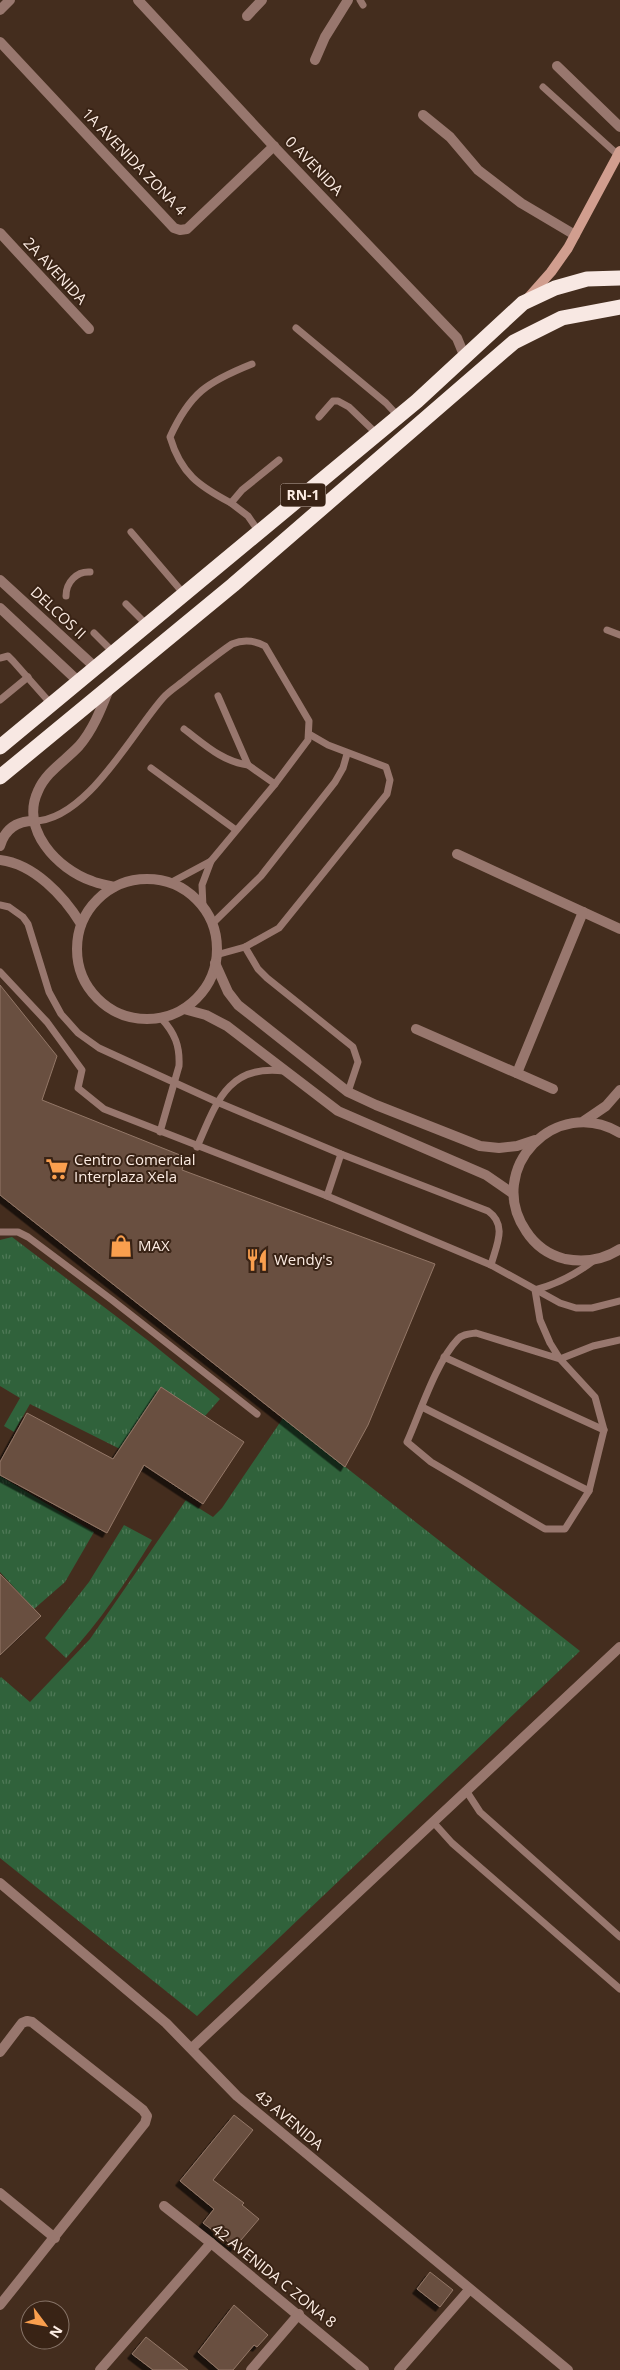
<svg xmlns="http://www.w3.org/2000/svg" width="620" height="2370" font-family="'Open Sans',sans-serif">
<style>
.grass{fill:url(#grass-tufts)}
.building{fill:#694f40;stroke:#937767;filter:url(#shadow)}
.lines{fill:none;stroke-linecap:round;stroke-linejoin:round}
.lane{stroke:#98776e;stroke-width:7}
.street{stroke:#98776e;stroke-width:10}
.secondary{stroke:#d19e8f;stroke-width:10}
.highway{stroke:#f8e8e3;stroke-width:15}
.labels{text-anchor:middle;stroke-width:4;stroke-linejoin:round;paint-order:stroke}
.shield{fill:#392315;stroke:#c2b0a6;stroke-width:1}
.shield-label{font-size:14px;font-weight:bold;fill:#fdede4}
.street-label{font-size:15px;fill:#fdede4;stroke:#392315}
.poi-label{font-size:15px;fill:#fdede4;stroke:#392315;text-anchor:start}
</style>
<defs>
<pattern id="grass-tufts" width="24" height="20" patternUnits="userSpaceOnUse" patternTransform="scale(1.25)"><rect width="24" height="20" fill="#30623b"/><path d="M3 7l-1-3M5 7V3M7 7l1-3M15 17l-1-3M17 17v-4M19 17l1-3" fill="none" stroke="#4f7957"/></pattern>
<filter id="shadow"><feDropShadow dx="-4.5" dy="4.5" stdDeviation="0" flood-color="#0009"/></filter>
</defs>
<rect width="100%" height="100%" fill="#442d1e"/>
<g class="grass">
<polygon points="12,1237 150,1342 220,1399 205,1416 161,1387 120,1449 30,1404 14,1432 4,1426 20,1398 0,1386 0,1240"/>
<polygon points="283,1418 580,1651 197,2016 0,1858 0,1678 1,1677 30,1702 90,1639 186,1500 213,1517 222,1508"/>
<polygon points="0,1476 94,1532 65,1582 34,1609 0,1572"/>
<path d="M124,1525L152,1540C126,1582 100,1622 66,1658L45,1638L89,1582Z"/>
</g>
<g class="building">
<polygon points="0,985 57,1056 42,1100 185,1157 182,1170 435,1264 368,1425 345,1467 0,1195"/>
<polygon points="161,1387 244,1442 203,1504 144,1465 107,1533 0,1475 0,1462 27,1413 113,1459"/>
<polygon points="0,1574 41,1616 0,1655"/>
<polygon points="234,2115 253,2130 213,2180 244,2203 242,2205 259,2219 235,2247 203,2223 214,2209 180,2181"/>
<polygon points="430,2272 453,2290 440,2307 417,2289"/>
<polygon points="234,2305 268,2335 257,2347 254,2345 233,2370 219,2370 198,2352"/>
<polygon points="146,2337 188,2370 153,2370 132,2354"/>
</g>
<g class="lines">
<g class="lane">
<polyline points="360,0 363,5"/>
<polyline points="543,87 618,155"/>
<polyline points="296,328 386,403 398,416"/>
<polyline points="319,417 333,401 338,401 349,407 377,434"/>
<path d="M231,503C199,486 181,474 170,437C190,393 207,382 252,364"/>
<polyline points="131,532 184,594"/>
<polyline points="259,532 248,516 231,503 242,490 279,460"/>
<path d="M66,596C66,582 77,571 90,572"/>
<polyline points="126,604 147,625"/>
<polyline points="607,630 620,635"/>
<polyline points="94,633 114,653"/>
<polyline points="0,658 8,656 13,661 52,705"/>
<polyline points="218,696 248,765 275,784"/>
<polyline points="0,700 28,677"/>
<path d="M184,729C204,744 223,762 248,765"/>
<polyline points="151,768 236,830"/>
<path d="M34,821C86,821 132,733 163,698C169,691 179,685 186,679C201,667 216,655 232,644C244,639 254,640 265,646L309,721L308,740L275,784L211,861L170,883"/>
<path d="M0,905L9,907L23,917L28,924L49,992L61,1014L78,1033L99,1048L217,1102L341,1154L488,1211C508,1225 496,1246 491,1265"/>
<polyline points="203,907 202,885 211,861"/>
<polyline points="212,924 261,876 335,782 343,768 347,754"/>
<polyline points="245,947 258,969 267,978 353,1047 358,1062 348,1092"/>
<polyline points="216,955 245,947 279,928 387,794 390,780 386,767 328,745 309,734"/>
<polyline points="0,972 47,1022 82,1070 78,1088 104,1109 327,1196 491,1265 560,1303 576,1308 592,1308 620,1301"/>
<path d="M160,1132L179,1066C180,1046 175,1033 161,1018"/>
<path d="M197,1147C216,1104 227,1064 284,1071"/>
<polyline points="327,1196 341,1154"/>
<polyline points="0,1232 18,1232 28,1237 112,1300 257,1414"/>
<path d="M593,1261C575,1275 557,1284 535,1290L540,1320L550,1343L560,1359L595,1397L604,1430L589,1491L565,1529H545L431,1462L407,1442C420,1413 436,1362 458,1339C463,1334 469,1334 476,1333L560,1359L593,1346L620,1340"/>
<polyline points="444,1357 604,1430"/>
<polyline points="422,1407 589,1491"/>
<polyline points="467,1792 480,1812 620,1937"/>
<polyline points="434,1823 452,1843 620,1989"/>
</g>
<g class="street">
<polyline points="138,0 280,153 457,338 464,355"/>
<polyline points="0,10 10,0"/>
<polyline points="247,16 262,0"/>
<polyline points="0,42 174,228 180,230 187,229 274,146"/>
<polyline points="315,60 325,37 348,0"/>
<polyline points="557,66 620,127"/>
<polyline points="423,115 450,137 478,170 521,203 575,235"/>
<polyline points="0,233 89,329"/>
<polyline points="0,580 96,668"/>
<polyline points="0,608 79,682"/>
<path d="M109,689C101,709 93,730 79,746C65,761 46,772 38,791C20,829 57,869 92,881C99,884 107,885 114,887"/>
<path d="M0,846C5,829 17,821 34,821"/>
<polyline points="457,854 620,929"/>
<path d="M0,860C34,864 64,896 81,924"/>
<circle cx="147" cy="949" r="70"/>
<polyline points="215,963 228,992 238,1005 348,1092 376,1105 480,1146 499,1148 517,1146 535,1140"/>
<polyline points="184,1009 206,1015 227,1026 338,1111 486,1175 512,1193"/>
<polyline points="416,1029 553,1089"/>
<polyline points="517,1073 583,912"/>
<polyline points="584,1121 606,1106 620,1090"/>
<path d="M620,1133C556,1094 484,1169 526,1231C535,1245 549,1255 565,1259C586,1263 603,1260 620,1249"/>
<polyline points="0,1883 166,2023 237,2096 568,2370"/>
<polyline points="192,2048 620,1647"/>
<polyline points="0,2052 22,2023 27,2021 32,2022 143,2110 147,2116 145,2123 0,2305"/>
<polyline points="0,2193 55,2238"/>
<polyline points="164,2206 211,2243 364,2370"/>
<polyline points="100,2370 211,2243"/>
<polyline points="251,2370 299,2314"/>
<polyline points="399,2370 469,2290"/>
</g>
<polyline class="secondary" points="528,298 551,272 568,248 620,151"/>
<g class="highway">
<polyline points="0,747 417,401 523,303 555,288 587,279 620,278"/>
<polyline points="0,777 233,585 514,342 562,318 620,307"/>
</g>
</g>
<defs>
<symbol id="supermarket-bare" viewBox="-9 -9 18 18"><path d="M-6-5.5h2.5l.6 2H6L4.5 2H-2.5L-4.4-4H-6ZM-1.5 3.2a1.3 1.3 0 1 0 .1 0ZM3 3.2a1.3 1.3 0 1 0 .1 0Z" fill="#fa9f4e" stroke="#392315" stroke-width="2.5" paint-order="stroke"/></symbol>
<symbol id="shop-bare" viewBox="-9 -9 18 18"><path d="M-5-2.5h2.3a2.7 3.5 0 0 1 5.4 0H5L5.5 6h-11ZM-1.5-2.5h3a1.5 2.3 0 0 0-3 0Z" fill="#fa9f4e" stroke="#392315" stroke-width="2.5" paint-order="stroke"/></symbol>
<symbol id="restaurant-bare" viewBox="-9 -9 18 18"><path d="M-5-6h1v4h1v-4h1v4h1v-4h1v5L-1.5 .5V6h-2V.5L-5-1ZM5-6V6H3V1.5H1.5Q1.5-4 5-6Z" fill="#fa9f4e" stroke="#392315" stroke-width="2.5" paint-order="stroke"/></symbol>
</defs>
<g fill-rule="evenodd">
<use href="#supermarket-bare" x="41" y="1153" width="32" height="32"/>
<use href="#shop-bare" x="105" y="1230" width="32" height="32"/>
<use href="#restaurant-bare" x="241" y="1244" width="32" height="32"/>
</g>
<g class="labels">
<rect class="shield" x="280.5" y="483.5" width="45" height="23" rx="4"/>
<g class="shield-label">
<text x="303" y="500">RN-1</text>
</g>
<g class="street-label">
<text transform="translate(134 162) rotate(46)" y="5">1A AVENIDA ZONA 4</text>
<text transform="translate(314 166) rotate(46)" y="5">0 AVENIDA</text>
<text transform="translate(55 271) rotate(47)" y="5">2A AVENIDA</text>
<text transform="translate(58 613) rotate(43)" y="5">DELCOS II</text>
<text transform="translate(289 2120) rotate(40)" y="5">43 AVENIDA</text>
<text transform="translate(274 2276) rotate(39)" y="5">42 AVENIDA C ZONA 8</text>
</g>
<g class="poi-label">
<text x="74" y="1165">Centro Comercial<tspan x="74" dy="17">Interplaza Xela</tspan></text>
<text x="138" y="1251">MAX</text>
<text x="274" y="1265">Wendy's</text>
</g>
</g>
<g transform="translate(45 2325) rotate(122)"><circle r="24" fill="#392315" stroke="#877468"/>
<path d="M0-4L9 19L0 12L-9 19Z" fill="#fa9f4e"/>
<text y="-8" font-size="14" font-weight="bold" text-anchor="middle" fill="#fdede4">N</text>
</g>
</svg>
